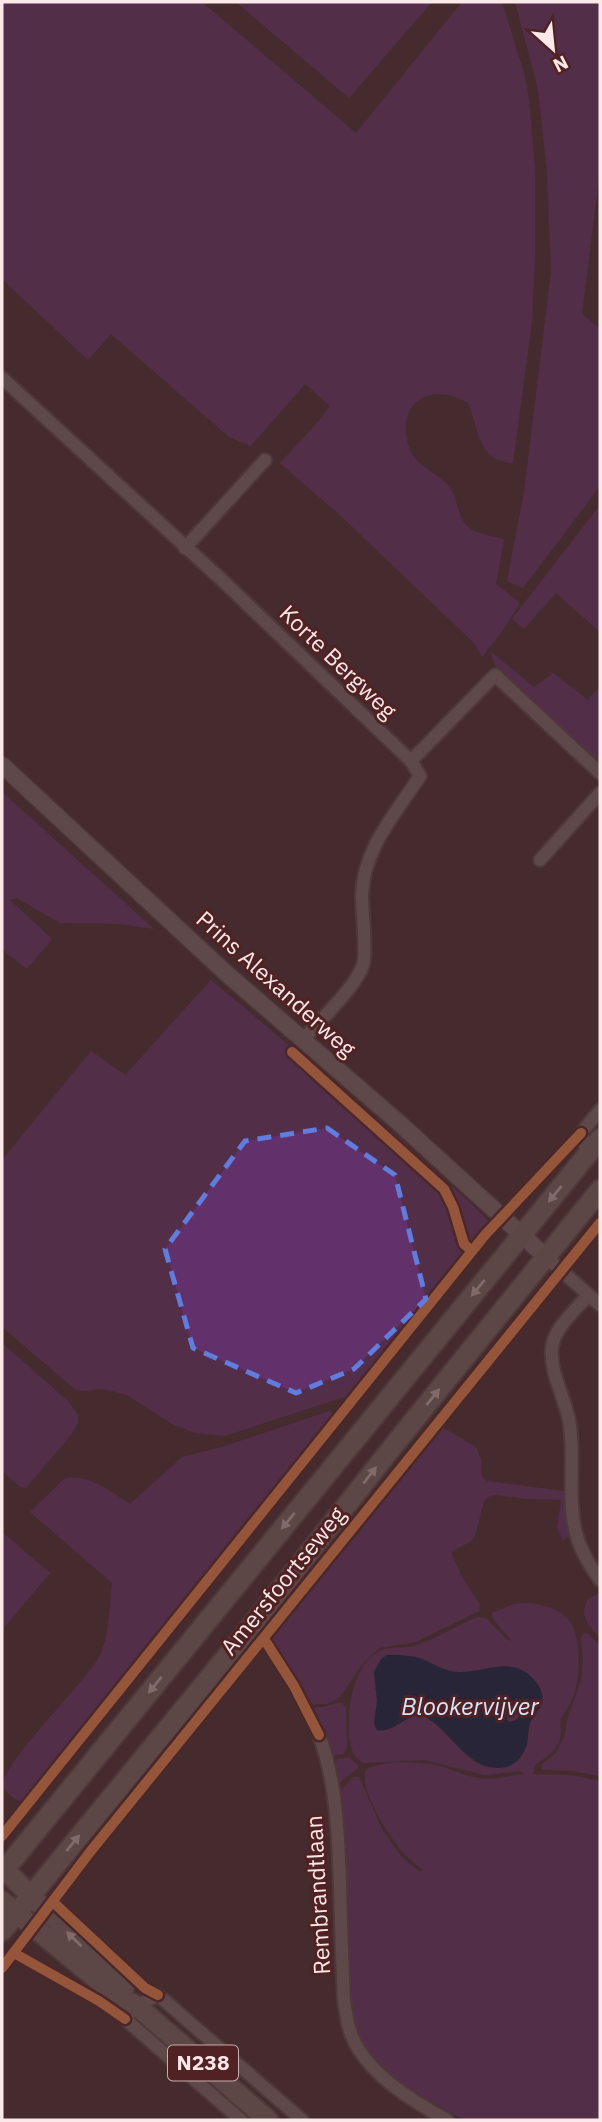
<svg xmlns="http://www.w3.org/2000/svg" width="602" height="2122" font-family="'IBM Plex Sans',sans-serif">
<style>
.green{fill:#62316b;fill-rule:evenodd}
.water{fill:#061d47;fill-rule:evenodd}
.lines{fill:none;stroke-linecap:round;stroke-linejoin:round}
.minor-casing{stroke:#5c484a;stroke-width:16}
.tertiary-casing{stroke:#5c484a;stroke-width:19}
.primary-casing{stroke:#5c484a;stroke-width:23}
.minor{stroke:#7f6c6c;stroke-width:12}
.tertiary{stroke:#7f6c6c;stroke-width:16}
.primary{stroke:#7b6864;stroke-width:19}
.cycleway-casing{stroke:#512224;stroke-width:15}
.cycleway{stroke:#f5874c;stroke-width:10}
.oneway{fill:#c8b5b3}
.marked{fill:none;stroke:#607cdd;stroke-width:5;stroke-dasharray:14 9;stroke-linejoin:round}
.labels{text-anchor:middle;stroke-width:6;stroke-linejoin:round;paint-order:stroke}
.shield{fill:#512224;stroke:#c8adad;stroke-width:2}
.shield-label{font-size:21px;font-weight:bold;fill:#fbe8e8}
.street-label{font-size:23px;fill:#fbe8e8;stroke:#512224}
.water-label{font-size:24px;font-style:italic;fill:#d6e6fd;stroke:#512224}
</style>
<rect width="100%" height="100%" fill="#462c2e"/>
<g class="green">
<path d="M2,2H202L356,133L462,2H502L524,73L529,99L535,169V257L532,321L513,463C477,461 480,431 468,403C426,378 392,409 411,452C418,467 440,474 450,488C455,495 456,501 458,508C464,534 481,533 504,539L496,584L520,603L503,630L482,657L475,644L342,517L280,463L316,424L330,406L305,384L251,446L229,437L111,334L88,360L2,279Z"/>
<polygon points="236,2 432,2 349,98"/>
<polygon points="515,2 600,2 600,170 582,314 600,329 600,486 523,588 507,581 524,492 551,272 547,173 538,89"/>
<polygon points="600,505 600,632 556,593 524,629 512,619"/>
<polygon points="490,651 534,687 553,673 588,700 600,686 600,769 497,670"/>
<polygon points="2,792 154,929 119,924 60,923 17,898 10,900 52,939 27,969 2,949"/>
<polygon points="211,980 400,1138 488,1220 472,1259 360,1392 225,1436 195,1433 172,1424 127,1395 112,1391 100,1389 86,1391 76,1390 2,1327 2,1160 91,1051 125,1075"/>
<polygon points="2,1343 68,1401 78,1415 78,1423 71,1435 26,1488 20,1487 2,1471"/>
<path d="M329,1411L341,1417L86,1731L23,1803C16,1799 5,1794 3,1786C0,1765 86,1682 99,1657C110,1635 109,1608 112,1583L30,1512L64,1479C86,1472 113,1493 130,1504L182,1457L222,1447Z"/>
<polygon points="442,1427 476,1447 481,1459 482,1476 487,1481 564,1491 569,1536 563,1540 557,1528 561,1500 528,1499 495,1495 488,1497 484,1501 475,1536 470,1542 451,1552 461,1575 480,1605 479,1611 416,1642 379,1648 361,1666 339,1698 326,1704 311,1704 296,1676 271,1640"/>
<polygon points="2,1532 50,1573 2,1630"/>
<path d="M600,1593V1638C589,1625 578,1616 588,1599Z"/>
<path d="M526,1603C539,1604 557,1607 567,1618C583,1635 581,1682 571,1702C568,1707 565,1712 562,1717C559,1722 561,1726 561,1732C560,1749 547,1757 535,1765L533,1774L570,1775L600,1781V2120H465L416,2094L387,2072L364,2045L354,2020L349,1986L346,1842L340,1791L353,1777H359L383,1831L402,1857L420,1872L423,1870C415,1864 408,1858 402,1851C389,1837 358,1787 366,1770C381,1760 418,1762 436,1765C450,1768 464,1776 478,1778C492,1781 508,1776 522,1774L523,1771L485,1775L424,1760L363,1763C349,1754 349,1739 349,1725C348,1701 357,1659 382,1650C392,1646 404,1649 414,1646C436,1640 457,1625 478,1617L486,1618L506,1639L512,1641L493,1619L492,1613L514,1604ZM387,1655C400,1655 413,1655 425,1660C436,1665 448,1673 461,1672C481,1672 512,1661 530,1676L535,1715L530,1722L527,1744L519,1760C512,1762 501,1768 493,1768C465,1767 446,1724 419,1714C404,1717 393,1733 377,1730L374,1724L377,1701L374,1672Z"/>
<polygon points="584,1633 588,1634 600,1645 600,1776 572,1771 544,1770 542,1768 542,1764 555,1754 564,1738 567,1720 581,1681 583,1663 581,1638"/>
<path d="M520,1699L528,1703V1708L513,1722H509C502,1711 508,1701 520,1699Z"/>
<polygon points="340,1702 346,1707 347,1747 344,1754 333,1756 313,1708 327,1706"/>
<polygon points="349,1757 358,1765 358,1768 339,1783 335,1763 338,1759"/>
</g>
<path class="water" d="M387,1655C400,1655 412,1655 424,1660C436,1665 446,1672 459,1672C481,1673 506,1658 527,1673C538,1682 548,1695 539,1709C536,1714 532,1718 530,1723C528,1729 528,1737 527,1744C522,1761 509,1771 491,1767C460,1761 448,1725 419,1714C404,1717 393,1733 377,1730L374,1724L377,1701L374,1672L381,1659ZM520,1699L528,1703V1708L516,1720L509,1722C502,1711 508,1701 520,1699Z"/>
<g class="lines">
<defs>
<g id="minor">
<path d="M2,378L223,581L411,761L420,776C396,813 363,849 362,895C362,911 367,953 363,965C356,987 319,1021 303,1040"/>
<polyline points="185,548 265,460"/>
<polyline points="411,761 495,675 600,773"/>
<polyline points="540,860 600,793"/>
<polyline points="588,1154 581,1133 600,1110"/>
<polyline points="546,1257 600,1305"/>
<path d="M588,1295C575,1311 555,1327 552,1347C549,1374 567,1400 570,1426C575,1461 567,1498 576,1533C580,1550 590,1566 600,1580"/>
<path d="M319,1735C337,1784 338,1834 340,1885C341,1924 342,1962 344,2000C346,2014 348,2030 355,2043C373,2077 414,2102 447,2120"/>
<polyline points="241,2120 125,2019 137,2006 158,1995 302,2120"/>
</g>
<polyline id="tertiary" points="2,765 227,974 398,1122 546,1257"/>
<g id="primary">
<polyline points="2,1867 124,1988"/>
<polyline points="2,1873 600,1139"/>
<polyline points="2,1901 116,1995 137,2006 268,2120"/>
<polyline points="2,1931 250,1628 390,1450 600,1190"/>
</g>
</defs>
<use href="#minor" class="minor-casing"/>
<use href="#tertiary" class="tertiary-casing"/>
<use href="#primary" class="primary-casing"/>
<use href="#minor" class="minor"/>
<use href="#tertiary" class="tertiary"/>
<use href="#primary" class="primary"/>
<defs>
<g id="cycleway">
<polyline points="292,1052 444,1189 453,1207 464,1244 472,1251"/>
<polyline points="264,1639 294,1686 319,1735"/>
<polyline points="2,1836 485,1235 581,1133"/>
<polyline points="53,1902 145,1988 158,1995"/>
<polyline points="14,1953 99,2001 125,2019"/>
<polyline points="2,1968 90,1852 600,1223"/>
</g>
</defs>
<use href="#cycleway" class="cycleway-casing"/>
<use href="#cycleway" class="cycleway"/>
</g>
<defs><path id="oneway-solid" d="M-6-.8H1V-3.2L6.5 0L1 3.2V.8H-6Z" transform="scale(1.75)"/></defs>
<g class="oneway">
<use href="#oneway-solid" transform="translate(555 1194) rotate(129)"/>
<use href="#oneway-solid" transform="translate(478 1288) rotate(129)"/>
<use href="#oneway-solid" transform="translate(433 1397) rotate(-51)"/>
<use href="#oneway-solid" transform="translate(370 1475) rotate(-52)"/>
<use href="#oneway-solid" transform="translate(288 1521) rotate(129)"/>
<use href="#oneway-solid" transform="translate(155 1685) rotate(129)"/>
<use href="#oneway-solid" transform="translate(73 1843) rotate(-51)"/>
<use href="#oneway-solid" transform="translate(74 1939) rotate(-136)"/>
</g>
<path d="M0 0H602V2122H0ZM327,1128L395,1175L426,1299L354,1369L296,1393L193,1348L165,1249L245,1141Z" fill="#462c2e" fill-opacity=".55" fill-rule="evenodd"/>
<path class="marked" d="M327,1128L395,1175L426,1299L354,1369L296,1393L193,1348L165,1249L245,1141Z"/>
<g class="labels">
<rect class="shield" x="168" y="2045.5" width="70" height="35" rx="5"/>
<g class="shield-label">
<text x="203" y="2070">N238</text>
</g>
<g class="street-label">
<text transform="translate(338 662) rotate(44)" y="8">Korte Bergweg</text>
<text transform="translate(276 984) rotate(42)" y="8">Prins Alexanderweg</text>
<text transform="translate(283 1581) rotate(-51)" y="8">Amersfoortseweg</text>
<text transform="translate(318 1895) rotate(-93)" y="8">Rembrandtlaan</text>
</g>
<g class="water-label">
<text x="470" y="1715">Blookervijver</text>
</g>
</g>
<rect width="602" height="2122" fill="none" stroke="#fbe8e8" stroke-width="7"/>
<g transform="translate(553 49) rotate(153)" stroke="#512224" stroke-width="5" paint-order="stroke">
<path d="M0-5L12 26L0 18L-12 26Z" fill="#fbe8e8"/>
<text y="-10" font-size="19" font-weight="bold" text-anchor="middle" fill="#fbe8e8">N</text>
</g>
</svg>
